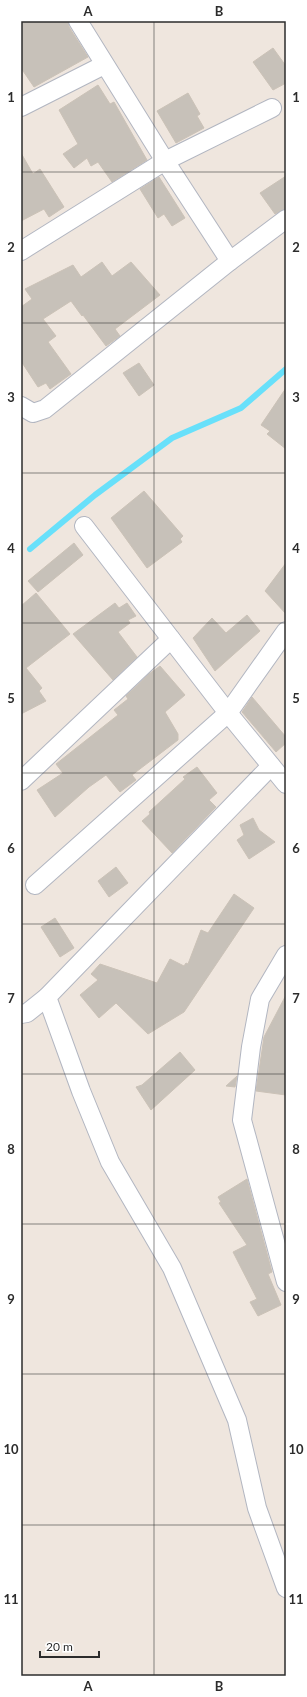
<svg xmlns="http://www.w3.org/2000/svg" width="307" height="1697" font-family="Lato,sans-serif">
<style>
.lines{fill:none;stroke-linecap:round;stroke-linejoin:round}
.stream{stroke:#68e0fa;stroke-width:6}
.building{fill:#c7c1b9;stroke:#cbc2b7}
.street-casing{stroke:#b2b6c1;stroke-width:20}
.street{stroke:#fff;stroke-width:18}
.grid{fill:none;stroke:#2c2c2c;stroke-width:1;stroke-opacity:0.55}
.neatline{fill:none;stroke:#2c2c2c;stroke-width:1.5}
.grid-label{font-size:13px;text-anchor:middle;font-weight:bold;fill:#2c2c2c}
</style>
<rect width="100%" height="100%" fill="#efe6de"/>
<g class="lines">
<polyline class="stream" points="30,549 95,495 172,438 241,408 286,369"/>
</g>
<g class="building">
<polygon points="21,21 68,21 69,27 88,57 34,87 21,68"/>
<polygon points="273,48 286,66 286,83 273,90 253,62"/>
<polygon points="98,85 110,104 114,102 147,160 112,182 98,162 91,166 87,158 74,168 63,154 78,144 59,110"/>
<polygon points="188,93 200,114 197,116 204,128 176,143 157,111"/>
<polygon points="21,153 33,174 40,169 64,207 49,217 44,209 21,221"/>
<polygon points="286,176 286,208 275,214 260,193"/>
<polygon points="159,177 185,218 172,226 164,214 158,218 140,189"/>
<polygon points="102,262 112,276 131,262 160,295 115,329 120,336 106,346 83,315 82,316 71,301 43,319 56,336 48,342 71,374 50,389 46,383 38,387 21,361 21,307 32,299 25,289 73,265 81,277"/>
<polygon points="139,363 154,385 139,396 123,373"/>
<polygon points="286,388 286,449 267,434 270,431 261,425"/>
<polygon points="144,491 183,536 180,539 182,542 147,568 111,518"/>
<polygon points="74,543 83,555 38,592 28,581"/>
<polygon points="286,563 286,614 265,591"/>
<polygon points="36,593 70,634 26,668 42,688 39,691 46,701 21,714 21,606"/>
<polygon points="115,603 119,608 127,603 136,616 128,620 130,623 118,632 137,657 113,680 73,634"/>
<polygon points="247,615 260,631 215,671 193,638 212,618 226,633"/>
<polygon points="160,666 185,695 165,712 178,734 178,740 132,775 136,780 120,792 106,775 89,787 55,817 37,790 63,773 56,764 118,715 114,710 128,699 126,696 149,674"/>
<polygon points="252,697 286,737 286,743 276,752 242,712"/>
<polygon points="197,767 217,793 209,800 216,807 172,853 142,821 150,814 149,812 185,779 183,777"/>
<polygon points="253,818 259,830 275,842 249,859 237,840 244,835 240,825"/>
<polygon points="116,867 128,883 109,897 98,881"/>
<polygon points="234,894 254,908 184,1012 148,1034 116,1003 99,1018 80,995 98,980 91,974 100,964 157,983 170,959 184,966 186,963 188,964 201,930 208,933"/>
<polygon points="55,918 74,948 60,957 41,927"/>
<polygon points="286,995 286,1095 256,1091 264,1037"/>
<polygon points="180,1052 195,1070 151,1110 136,1087 142,1085"/>
<polygon points="237,1076 235,1087 226,1086"/>
<polygon points="247,1179 272,1272 268,1274 281,1305 258,1316 250,1302 257,1299 233,1252 247,1245 219,1203 221,1202 218,1197"/>
</g>
<g class="lines">
<defs>
<g id="street">
<polyline points="78,21 165,161 272,108"/>
<polyline points="21,107 104,65"/>
<polyline points="21,251 165,161 230,261 286,219"/>
<polyline points="21,406 33,413 45,409 230,261"/>
<polyline points="84,526 228,713 286,784"/>
<polyline points="271,766 47,997 81,1091 110,1162 172,1268 237,1420 257,1508 286,1588"/>
<polyline points="21,781 171,639"/>
<polyline points="35,885 228,713 286,631"/>
<polyline points="286,955 260,999 251,1047 242,1120 286,1282"/>
<polyline points="21,1014 27,1013 47,997"/>
</g>
</defs>
<use href="#street" class="street-casing"/>
<use href="#street" class="street"/>
</g>
<path class="grid" d="M154,21V1676M21,172H286M21,323H286M21,473H286M21,623H286M21,773H286M21,924H286M21,1074H286M21,1224H286M21,1374H286M21,1525H286"/>
<rect width="307" height="1697" fill="none" stroke="#ffffff" stroke-width="44"/>
<path d="M40 1651v6h59v-6" fill="none" stroke="#2c2c2c" stroke-width="2"/>
<text x="46" y="1651" font-size="12" fill="#2c2c2c" stroke="#ffffff" stroke-width="3" paint-order="stroke">20 m</text>
<rect x="22" y="22" width="263" height="1653" class="neatline"/>
<g class="grid-label">
<text x="88" y="16">A</text>
<text x="219" y="16">B</text>
<text x="11" y="102">1</text>
<text x="296" y="102">1</text>
<text x="11" y="252">2</text>
<text x="296" y="252">2</text>
<text x="11" y="402">3</text>
<text x="296" y="402">3</text>
<text x="11" y="553">4</text>
<text x="296" y="553">4</text>
<text x="11" y="703">5</text>
<text x="296" y="703">5</text>
<text x="11" y="853">6</text>
<text x="296" y="853">6</text>
<text x="11" y="1003">7</text>
<text x="296" y="1003">7</text>
<text x="11" y="1154">8</text>
<text x="296" y="1154">8</text>
<text x="11" y="1304">9</text>
<text x="296" y="1304">9</text>
<text x="11" y="1454">10</text>
<text x="296" y="1454">10</text>
<text x="11" y="1604">11</text>
<text x="296" y="1604">11</text>
<text x="88" y="1691">A</text>
<text x="219" y="1691">B</text>
</g>
</svg>
